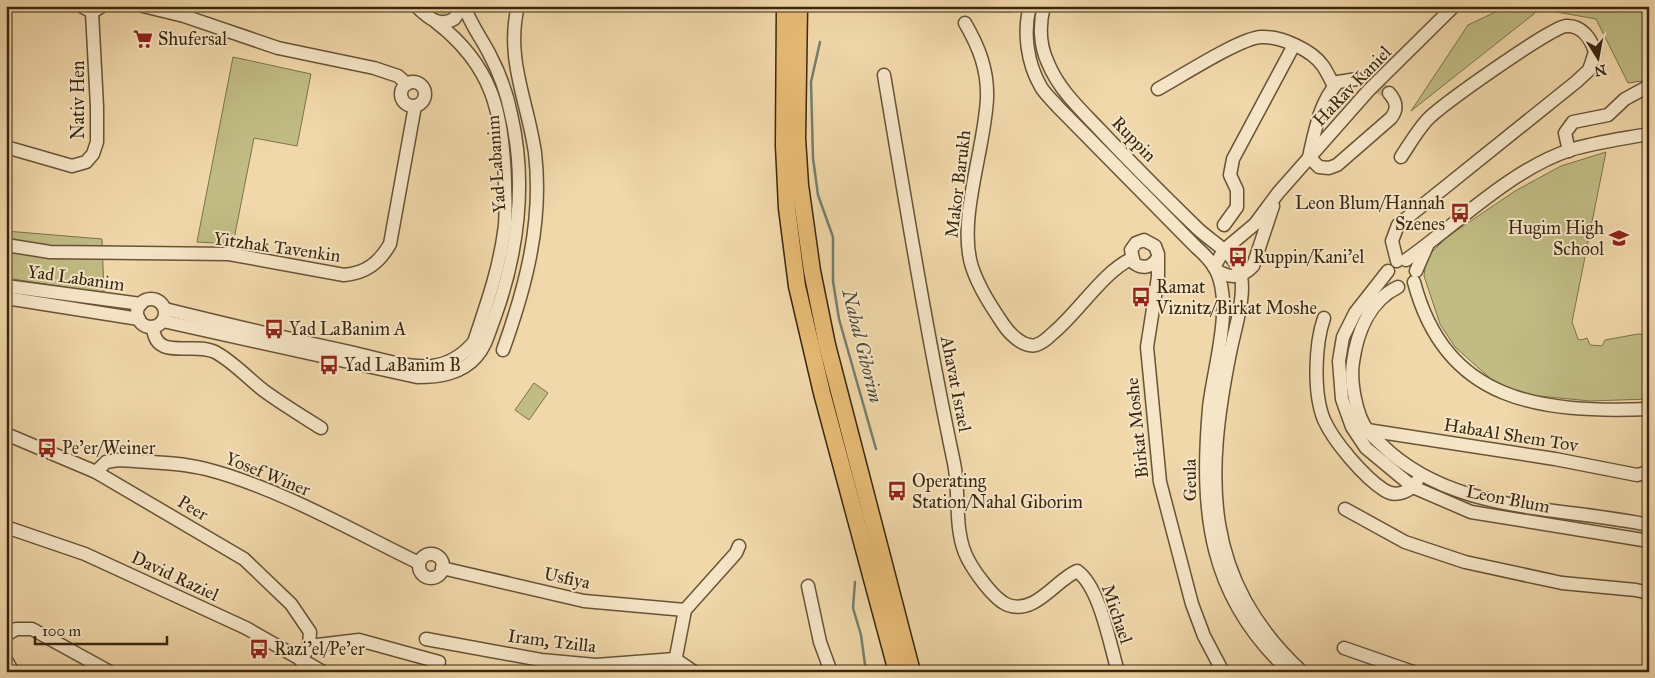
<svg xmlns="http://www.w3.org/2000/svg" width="1655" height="678" font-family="'IM FELL Great Primer',serif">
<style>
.green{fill:#c1bc84;stroke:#7d724a}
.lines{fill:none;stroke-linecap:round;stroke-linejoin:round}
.stream{stroke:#747f6f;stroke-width:2.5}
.minor-tunnel{stroke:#ccb58b;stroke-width:12;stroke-dasharray:12 6;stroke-linecap:butt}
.minor-casing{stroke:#675336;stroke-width:15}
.major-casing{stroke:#392710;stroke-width:19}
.minor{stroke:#f6e6c8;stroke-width:12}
.major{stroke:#e8bc75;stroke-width:16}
.labels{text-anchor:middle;stroke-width:4;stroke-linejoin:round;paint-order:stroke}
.poi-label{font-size:18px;fill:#392710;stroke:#f6e6c8;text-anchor:start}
.street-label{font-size:18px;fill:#392710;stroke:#f6e6c8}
.water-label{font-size:19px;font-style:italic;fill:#524c38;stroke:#f6e6c8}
</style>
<rect width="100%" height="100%" fill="#f1d8aa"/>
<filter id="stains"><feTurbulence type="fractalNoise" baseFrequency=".004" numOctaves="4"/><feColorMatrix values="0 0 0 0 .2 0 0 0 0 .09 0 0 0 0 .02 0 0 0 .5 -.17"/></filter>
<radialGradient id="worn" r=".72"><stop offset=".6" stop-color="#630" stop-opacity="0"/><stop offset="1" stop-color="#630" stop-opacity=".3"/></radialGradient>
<g class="green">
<path d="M429,6H456L450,15C440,17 432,16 429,6Z"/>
<polygon points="862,6 1013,6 1012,12 862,10"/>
<polygon points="1508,6 1649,6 1649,80 1628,83 1596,19 1540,9 1411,111 1468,25"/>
<polygon points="233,57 311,74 297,146 254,138 233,244 197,242"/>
<polygon points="1606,152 1572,322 1578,339 1581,340 1587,338 1590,345 1602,346 1605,340 1638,334 1649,335 1649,399 1590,401 1528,395 1502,389 1455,347 1440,324 1424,276 1425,267 1430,254 1447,237 1515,191 1561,166"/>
<polygon points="6,231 102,239 104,293 6,278"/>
<polygon points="534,383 548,393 529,420 515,410"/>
</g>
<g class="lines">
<g class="stream">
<polyline points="820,42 811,82 813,158 818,195 833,237 833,281 839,319 876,449"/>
<polyline points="855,582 853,608 861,635 866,672"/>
</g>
<polyline class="minor-tunnel" points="1357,79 1363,80 1389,93"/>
<defs>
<g id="minor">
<polyline points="81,6 92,12 102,6"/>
<polyline points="143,6 184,16 278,48 374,68 398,76 407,84"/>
<path d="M416,6C428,17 438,28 454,19L463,6"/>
<path d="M1030,6C1023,32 1027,63 1041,87C1045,94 1053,101 1059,108L1196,247C1203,253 1211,261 1216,270C1234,306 1213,369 1209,408C1200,513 1208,597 1290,672"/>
<path d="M1044,6C1039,25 1040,46 1048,63C1059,90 1081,110 1100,130C1132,164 1165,197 1198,229C1212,242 1231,251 1239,270C1248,291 1234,331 1230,353C1205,478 1202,579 1302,672"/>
<path d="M965,23C979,47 988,70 987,98C985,149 957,220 972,267C979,288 991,306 1003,324C1009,333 1023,348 1036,345C1042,343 1048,338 1052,334C1078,313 1103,272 1131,259"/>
<path d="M884,75C906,205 927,335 954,463C960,492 954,526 965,553C971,568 994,600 1008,605C1035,615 1056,580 1077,571C1100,587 1110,645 1118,672"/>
<path d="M1357,79L1338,82C1319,103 1315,131 1309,157L1319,167L1329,168L1337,165L1391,118C1398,109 1397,102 1389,93"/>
<circle cx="413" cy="94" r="12"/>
<path d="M1158,89C1180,77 1240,38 1261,37C1281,36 1312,50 1323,66C1327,72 1331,80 1334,86"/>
<polyline points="6,147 72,166 86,162 93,154 97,142 97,107 92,12"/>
<polyline points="1569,151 1565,133 1573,122 1608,115 1625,99 1649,86"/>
<polyline points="1224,225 1237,207 1237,190 1230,175 1233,159 1294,45"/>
<path d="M6,245L50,252L229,254L344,275C366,273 379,263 390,244L415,106"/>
<path d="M1157,259C1151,268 1142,269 1134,263L1131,250L1136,243L1144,240L1155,246L1158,254V277L1147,347L1160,482L1192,604L1204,636L1223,672"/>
<path d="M1406,260C1457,224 1510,170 1570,150C1596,142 1622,139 1649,134"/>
<path d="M1397,261L1392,241L1398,225L1576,82L1589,70L1595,52C1591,39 1582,25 1566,26C1551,27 1440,106 1427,120C1417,131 1409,145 1401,157"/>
<polyline points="1214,267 1224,250 1255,224 1278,193 1368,91 1454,6"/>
<path d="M1216,270C1230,279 1242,278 1253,266L1273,206"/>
<polyline points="1388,271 1355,313 1343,337 1339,361 1342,399 1352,427 1366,448 1413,487 1471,512 1649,541"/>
<polyline points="1416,271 1427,246"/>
<path d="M1414,282C1446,403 1541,413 1649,409"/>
<polyline points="6,286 141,304"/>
<path d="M1398,287C1369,301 1357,333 1353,362C1350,381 1356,416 1368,431C1372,436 1377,440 1381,444C1451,514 1559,506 1649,525"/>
<polyline points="6,298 139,319"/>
<circle cx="151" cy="313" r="14"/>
<path d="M165,309C226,324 288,339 350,352C376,358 405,368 432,366C449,364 463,355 474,342C486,306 499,270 504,232C507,216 505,199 505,183C503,113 493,66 436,22"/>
<path d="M1324,318C1315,344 1313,393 1324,420C1334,442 1364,477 1384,490C1396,498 1410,492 1417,481"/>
<path d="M163,321L417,377C439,377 461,374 476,357C486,346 489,332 494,319C518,254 527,182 511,114C507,93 499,72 489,53C481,38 470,23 464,6"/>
<path d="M153,327C155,362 193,341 215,352C231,360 249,379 263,390C282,404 302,416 321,428"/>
<path d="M503,350C526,286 543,222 535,153C528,102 505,59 518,6"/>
<polyline points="1367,430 1555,459 1637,475 1649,472"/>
<polyline points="6,434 96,472 244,559 291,604 310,632 309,646 301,661"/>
<path d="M96,472L106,462L118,460C146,462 178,462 206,469C279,488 351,530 419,563"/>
<polyline points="1345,509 1405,542 1465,562 1562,583 1636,590 1649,593"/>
<polyline points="6,527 85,554 246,628 323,672"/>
<circle cx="431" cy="566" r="12"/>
<polyline points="442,568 584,601 685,610"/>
<polyline points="808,586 820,642 831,672"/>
<polyline points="6,635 16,629 32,629 110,672"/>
<polyline points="426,639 541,660 596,665 675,659 694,672"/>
<polyline points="309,646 359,640 439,662"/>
<polyline points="1344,648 1413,672"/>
<polyline points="6,660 13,672"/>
<polyline points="673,672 685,610 736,553 739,546"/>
</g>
<g id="major">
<polyline points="785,6 784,145 787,208 797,286 822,393 897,672"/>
<polyline points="799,6 797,138 800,185 812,271 827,345 912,672"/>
</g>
</defs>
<use href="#minor" class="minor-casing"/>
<use href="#major" class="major-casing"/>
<use href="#minor" class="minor"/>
<use href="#major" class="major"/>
</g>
<defs>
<symbol id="supermarket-bare" viewBox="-9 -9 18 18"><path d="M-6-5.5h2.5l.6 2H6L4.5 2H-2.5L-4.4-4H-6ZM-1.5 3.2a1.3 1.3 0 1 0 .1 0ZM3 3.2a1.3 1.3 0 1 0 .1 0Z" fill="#8f2418" stroke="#f6e6c8" stroke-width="2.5" paint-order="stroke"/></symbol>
<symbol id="bus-bare" viewBox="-9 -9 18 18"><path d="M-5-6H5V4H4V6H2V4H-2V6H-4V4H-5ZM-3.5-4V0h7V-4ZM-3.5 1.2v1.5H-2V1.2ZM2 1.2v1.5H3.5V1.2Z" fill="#8f2418" stroke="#f6e6c8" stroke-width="2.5" paint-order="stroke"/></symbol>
<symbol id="school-bare" viewBox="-9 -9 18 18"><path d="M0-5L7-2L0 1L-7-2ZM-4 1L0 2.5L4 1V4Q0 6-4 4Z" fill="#8f2418" stroke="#f6e6c8" stroke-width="2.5" paint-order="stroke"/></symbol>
</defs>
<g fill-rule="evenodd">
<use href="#supermarket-bare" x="129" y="25" width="28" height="28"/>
<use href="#bus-bare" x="1446" y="199" width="28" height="28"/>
<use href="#school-bare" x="1605" y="224" width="28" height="28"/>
<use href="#bus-bare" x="1224" y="243" width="28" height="28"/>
<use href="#bus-bare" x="1127" y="283" width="28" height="28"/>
<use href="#bus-bare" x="260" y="315" width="28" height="28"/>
<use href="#bus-bare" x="315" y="351" width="28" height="28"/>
<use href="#bus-bare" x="33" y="434" width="28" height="28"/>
<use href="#bus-bare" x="883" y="477" width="28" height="28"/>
<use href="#bus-bare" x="245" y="635" width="28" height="28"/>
</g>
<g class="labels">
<g class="poi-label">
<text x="158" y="45">Shufersal</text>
<text x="1445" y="209" text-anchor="end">Leon Blum/Hannah<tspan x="1445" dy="21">Szenes</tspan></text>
<text x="1604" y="234" text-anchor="end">Hugim High<tspan x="1604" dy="21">School</tspan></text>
<text x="1253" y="263">Ruppin/Kani'el</text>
<text x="1156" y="293">Ramat<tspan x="1156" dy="21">Viznitz/Birkat Moshe</tspan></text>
<text x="289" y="335">Yad LaBanim A</text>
<text x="344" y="371">Yad LaBanim B</text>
<text x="62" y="454">Pe'er/Weiner</text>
<text x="912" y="487">Operating<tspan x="912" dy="21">Station/Nahal Giborim</tspan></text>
<text x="274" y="655">Razi'el/Pe'er</text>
</g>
<g class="street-label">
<text transform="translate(1352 86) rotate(-46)" y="6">HaRav Kaniel</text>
<text transform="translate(78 100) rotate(-90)" y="6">Nativ Hen</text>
<text transform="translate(1134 139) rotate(46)" y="6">Ruppin</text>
<text transform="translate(496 164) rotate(-94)" y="6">Yad Labanim</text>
<text transform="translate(958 184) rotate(-83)" y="6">Makor Barukh</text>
<text transform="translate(277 247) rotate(8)" y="6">Yitzhak Tavenkin</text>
<text transform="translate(76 278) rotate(8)" y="6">Yad Labanim</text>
<text transform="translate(956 384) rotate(79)" y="6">Ahavat Israel</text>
<text transform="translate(1137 428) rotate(-96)" y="6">Birkat Moshe</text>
<text transform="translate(1511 435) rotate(9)" y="6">HabaAl Shem Tov</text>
<text transform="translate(268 474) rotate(22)" y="6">Yosef Winer</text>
<text transform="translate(1190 480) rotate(-91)" y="6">Geula</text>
<text transform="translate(1508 499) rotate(11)" y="6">Leon Blum</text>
<text transform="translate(193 508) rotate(31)" y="6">Peer</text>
<text transform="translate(175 576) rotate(25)" y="6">David Raziel</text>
<text transform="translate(567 578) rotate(12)" y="6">Usfiya</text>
<text transform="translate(1117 614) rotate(71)" y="6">Michael</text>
<text transform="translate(552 641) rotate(7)" y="6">Iram, Tzilla</text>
</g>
<g class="water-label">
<text transform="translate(863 346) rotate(76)" y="7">Nahal Giborim</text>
</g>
</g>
<rect width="1655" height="678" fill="none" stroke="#f1d8aa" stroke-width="25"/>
<rect x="8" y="8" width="1640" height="663" fill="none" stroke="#392710" stroke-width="2.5"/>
<rect x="12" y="12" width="1630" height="653" fill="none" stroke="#392710"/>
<g transform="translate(1598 58) rotate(169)" stroke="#f6e6c8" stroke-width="4" paint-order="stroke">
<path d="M0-4L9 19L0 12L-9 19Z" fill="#392710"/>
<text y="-8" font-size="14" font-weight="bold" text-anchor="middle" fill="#392710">N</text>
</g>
<path d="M35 636v8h132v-8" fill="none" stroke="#392710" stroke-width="2.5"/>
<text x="42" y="636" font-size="15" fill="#392710" stroke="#f6e6c8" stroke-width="4" paint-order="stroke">100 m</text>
<rect width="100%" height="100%" filter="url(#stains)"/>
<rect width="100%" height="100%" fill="url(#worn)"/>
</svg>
